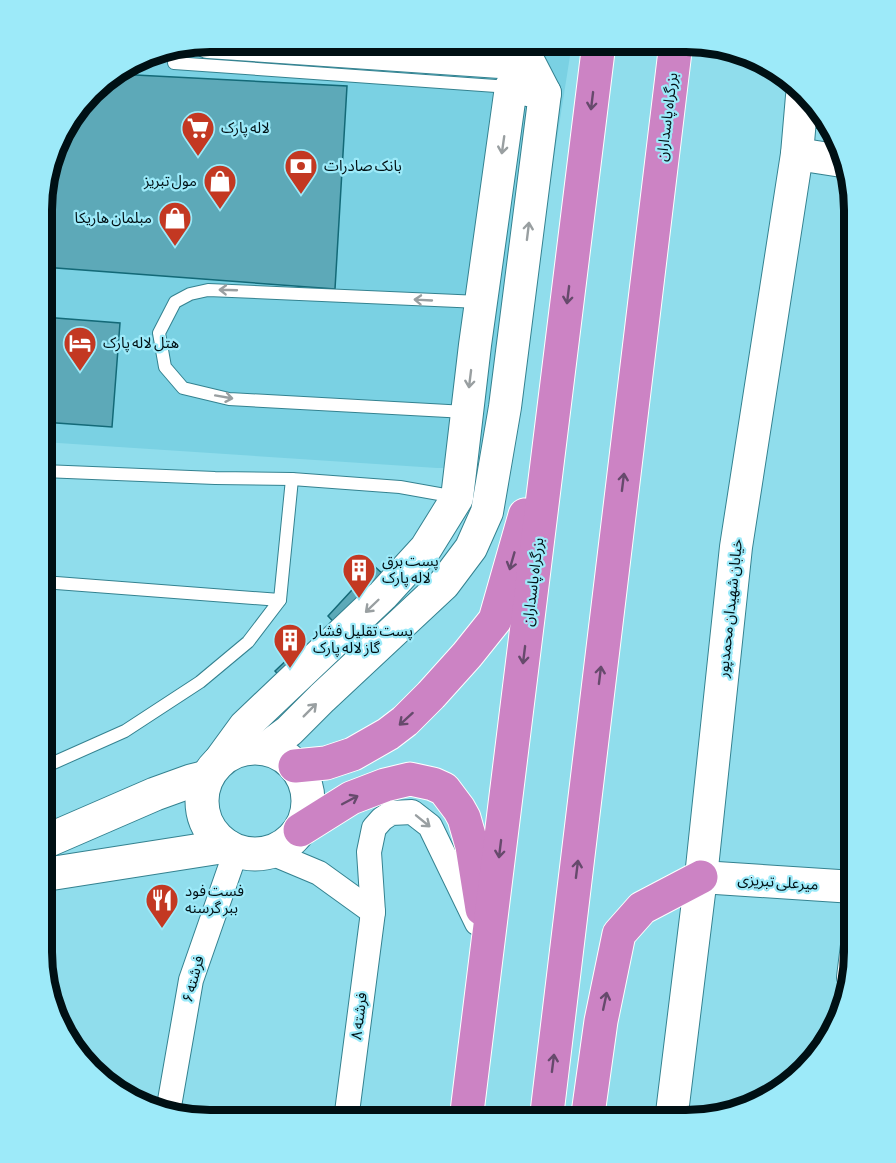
<svg xmlns="http://www.w3.org/2000/svg" width="896" height="1163" font-family="'Asap Condensed','Noto Sans Arabic',sans-serif">
<style>
.built{fill:#7ad1e3}
.building{fill:#5da9b8;stroke:#136977;stroke-width:1.5}
.lines{fill:none;stroke-linecap:round;stroke-linejoin:round}
.service-casing{stroke:#348290;stroke-width:14}
.minor-casing{stroke:#348290;stroke-width:26}
.tertiary-casing{stroke:#348290;stroke-width:34}
.secondary-casing{stroke:#348290;stroke-width:35}
.trunk-casing{stroke:#fff;stroke-width:35}
.service{stroke:#fff;stroke-width:12}
.minor{stroke:#fff;stroke-width:24}
.tertiary{stroke:#fff;stroke-width:32}
.secondary{stroke:#fff;stroke-width:33}
.trunk{stroke:#cc83c4;stroke-width:33}
.oneway{stroke:#664a6c}
.oneway2{stroke:#999fa1}
.labels{text-anchor:middle;stroke-width:4.5;stroke-linejoin:round;paint-order:stroke}
.street-label{font-size:15px;fill:#001014;stroke:#9deaf9}
.poi-label{font-size:15px;fill:#001014;stroke:#9deaf9;text-anchor:start}
.rim{fill:none;stroke:#001014;stroke-width:8}
</style>
<rect width="100%" height="100%" fill="#90ddec"/>
<polygon class="built" points="211,42 447,43 570,56 505,468 437,468 43,442 43,188 64,127 100,84 156,51"/>
<g class="building">
<polygon points="116,74 347,86 335,289 43,267 43,188 64,127 100,84"/>
<polygon points="817,114 831,130 815,128"/>
<polygon points="43,317 120,323 112,427 43,422"/>
<polygon points="374,566 392,582 342,631 328,616"/>
<polygon points="293,654 305,667 287,684 275,671"/>
</g>
<g class="lines">
<defs>
<g id="service">
<polyline points="174,63 510,87"/>
<polyline points="466,412 229,399 183,388 165,367 159,333 175,302 190,294 208,290 480,302"/>
<polyline points="43,471 215,478 292,479 400,487 456,497"/>
<polyline points="43,582 280,600 292,479"/>
<polyline points="42,768 125,731 200,682 248,642 280,600"/>
</g>
<g id="minor">
<polyline points="269,852 319,873 373,912"/>
<polyline points="849,977 854,937"/>
<polyline points="168,1112 191,980 236,851"/>
<polyline points="346,1120 373,912 369,852 374,828 382,819 391,813 412,812 430,826 477,923"/>
</g>
<g id="tertiary">
<polyline points="208,42 530,64 545,93 505,407 487,512 471,548 444,584 322,698 289,731 266,748"/>
<polyline points="797,154 842,161"/>
<polyline points="218,763 245,726 383,595 426,548 457,498 475,345 511,87 545,93"/>
<polyline points="701,877 854,887"/>
<polyline points="671,1121 701,877 736,547 797,154 802,96"/>
</g>
<g id="secondary">
<circle cx="255" cy="801" r="53"/>
<polyline points="42,843 155,794 191,781 207,777"/>
<polyline points="42,875 227,846"/>
</g>
<g id="trunk">
<polyline points="295,766 326,763 353,754 388,734 405,721 431,695 467,655 495,620 525,515"/>
<polyline points="300,830 351,798 385,785 410,779 433,784 444,789 459,809 464,818 472,846 482,909"/>
<polyline points="466,1120 599,43"/>
<polyline points="546,1121 676,43"/>
<polyline points="587,1121 601,1021 619,934 642,908 701,877"/>
</g>
</defs>
<use href="#service" class="service-casing"/>
<use href="#minor" class="minor-casing"/>
<use href="#tertiary" class="tertiary-casing"/>
<use href="#secondary" class="secondary-casing"/>
<use href="#trunk" class="trunk-casing"/>
<use href="#service" class="service"/>
<use href="#minor" class="minor"/>
<use href="#tertiary" class="tertiary"/>
<use href="#secondary" class="secondary"/>
<use href="#trunk" class="trunk"/>
</g>
<defs><path id="oneway-shaft" d="M-6 0H5M1.5-3L5.5 0L1.5 3" fill="none" stroke-width="1.6" stroke-linecap="round" stroke-linejoin="round" transform="scale(1.5)"/></defs>
<g class="oneway">
<use href="#oneway-shaft" transform="translate(592 101) rotate(97)"/>
<use href="#oneway-shaft" transform="translate(568 295) rotate(97)"/>
<use href="#oneway-shaft" transform="translate(623 482) rotate(-83)"/>
<use href="#oneway-shaft" transform="translate(512 561) rotate(106)"/>
<use href="#oneway-shaft" transform="translate(524 655) rotate(97)"/>
<use href="#oneway-shaft" transform="translate(600 675) rotate(-83)"/>
<use href="#oneway-shaft" transform="translate(406 719) rotate(138)"/>
<use href="#oneway-shaft" transform="translate(350 800) rotate(-28)"/>
<use href="#oneway-shaft" transform="translate(500 849) rotate(97)"/>
<use href="#oneway-shaft" transform="translate(577 869) rotate(-83)"/>
<use href="#oneway-shaft" transform="translate(605 1001) rotate(-78)"/>
<use href="#oneway-shaft" transform="translate(553 1063) rotate(-83)"/>
</g>
<g class="oneway2">
<use href="#oneway-shaft" transform="translate(503 145) rotate(98)"/>
<use href="#oneway-shaft" transform="translate(528 231) rotate(-83)"/>
<use href="#oneway-shaft" transform="translate(228 290) rotate(-178)"/>
<use href="#oneway-shaft" transform="translate(423 300) rotate(-177)"/>
<use href="#oneway-shaft" transform="translate(470 379) rotate(97)"/>
<use href="#oneway-shaft" transform="translate(224 397) rotate(10)"/>
<use href="#oneway-shaft" transform="translate(372 606) rotate(136)"/>
<use href="#oneway-shaft" transform="translate(310 710) rotate(-45)"/>
<use href="#oneway-shaft" transform="translate(423 821) rotate(39)"/>
</g>
<defs>
<symbol id="supermarket-pin" viewBox="-11 -11 22 30"><path d="M0 17L-7.5 6A9.5 9.5 0 1 1 7.5 6Z" fill="#c33822" stroke="#9deaf9"/><path d="M-6-5.5h2.5l.6 2H6L4.5 2H-2.5L-4.4-4H-6ZM-1.5 3.2a1.3 1.3 0 1 0 .1 0ZM3 3.2a1.3 1.3 0 1 0 .1 0Z" fill="#fff"/></symbol>
<symbol id="bank-pin" viewBox="-11 -11 22 30"><path d="M0 17L-7.5 6A9.5 9.5 0 1 1 7.5 6Z" fill="#c33822" stroke="#9deaf9"/><path d="M-6-4H6V4H-6ZM0-2.3a2.3 2.3 0 1 0 0 4.6a2.3 2.3 0 1 0 0-4.6Z" fill="#fff"/></symbol>
<symbol id="shop-pin" viewBox="-11 -11 22 30"><path d="M0 17L-7.5 6A9.5 9.5 0 1 1 7.5 6Z" fill="#c33822" stroke="#9deaf9"/><path d="M-5-2.5h2.3a2.7 3.5 0 0 1 5.4 0H5L5.5 6h-11ZM-1.5-2.5h3a1.5 2.3 0 0 0-3 0Z" fill="#fff"/></symbol>
<symbol id="hotel-pin" viewBox="-11 -11 22 30"><path d="M0 17L-7.5 6A9.5 9.5 0 1 1 7.5 6Z" fill="#c33822" stroke="#9deaf9"/><path d="M-6-4.5h1.5V1H6V5H4.5V3h-9V5H-6ZM-4 0a1.8 1.8 0 1 1 3.6 0ZM.5 0V-2.5h3Q6-2.5 6 0Z" fill="#fff"/></symbol>
<symbol id="building-pin" viewBox="-11 -11 22 30"><path d="M0 17L-7.5 6A9.5 9.5 0 1 1 7.5 6Z" fill="#c33822" stroke="#9deaf9"/><path d="M-4-6H4V6H1V3H-1V6H-4ZM-2.5-4.3h1.7v1.8h-1.7ZM.8-4.3h1.7v1.8H.8ZM-2.5-1h1.7V.8h-1.7ZM.8-1h1.7V.8H.8Z" fill="#fff"/></symbol>
<symbol id="restaurant-pin" viewBox="-11 -11 22 30"><path d="M0 17L-7.5 6A9.5 9.5 0 1 1 7.5 6Z" fill="#c33822" stroke="#9deaf9"/><path d="M-5-6h1v4h1v-4h1v4h1v-4h1v5L-1.5 .5V6h-2V.5L-5-1ZM5-6V6H3V1.5H1.5Q1.5-4 5-6Z" fill="#fff"/></symbol>
</defs>
<g fill-rule="evenodd">
<use href="#supermarket-pin" x="179" y="109" width="38" height="52"/>
<use href="#bank-pin" x="282" y="147" width="38" height="52"/>
<use href="#shop-pin" x="201" y="162" width="38" height="52"/>
<use href="#shop-pin" x="156" y="199" width="38" height="52"/>
<use href="#hotel-pin" x="61" y="324" width="38" height="52"/>
<use href="#building-pin" x="340" y="551" width="38" height="52"/>
<use href="#building-pin" x="271" y="621" width="38" height="52"/>
<use href="#restaurant-pin" x="143" y="881" width="38" height="52"/>
</g>
<g class="labels">
<g class="street-label">
<text transform="translate(667 117) rotate(-83)" y="5">بزرگراه پاسداران</text>
<text transform="translate(533 582) rotate(-83)" y="5">بزرگراه پاسداران</text>
<text transform="translate(730 608) rotate(-84)" y="5">خیابان شهیدان محمدپور</text>
<text transform="translate(778 882) rotate(4)" y="5">میرعلی تبریزی</text>
<text transform="translate(193 979) rotate(-75)" y="5">فرشته ۶</text>
<text transform="translate(359 1016) rotate(-83)" y="5">فرشته ۸</text>
</g>
<g class="poi-label">
<text x="221" y="133">لاله پارک</text>
<text x="324" y="171">بانک صادرات</text>
<text x="197" y="186" text-anchor="end">مول تبریز</text>
<text x="152" y="223" text-anchor="end">مبلمان هاریکا</text>
<text x="103" y="348">هتل لاله پارک</text>
<text x="382" y="566">پست برق<tspan x="382" dy="17">لاله پارک</tspan></text>
<text x="313" y="636">پست تقلیل فشار<tspan x="313" dy="17">گاز لاله پارک</tspan></text>
<text x="185" y="896">فست فود<tspan x="185" dy="17">ببر گرسنه</tspan></text>
</g>
</g>
<path d="M0 0H896V1163H0ZM210 52H686A158 158 0 0 1 844 210V952A158 158 0 0 1 686 1110H210A158 158 0 0 1 52 952V210A158 158 0 0 1 210 52Z" fill="#9deaf9" fill-rule="evenodd"/>
<path class="rim" d="M210 52H686A158 158 0 0 1 844 210V952A158 158 0 0 1 686 1110H210A158 158 0 0 1 52 952V210A158 158 0 0 1 210 52Z"/>
</svg>
